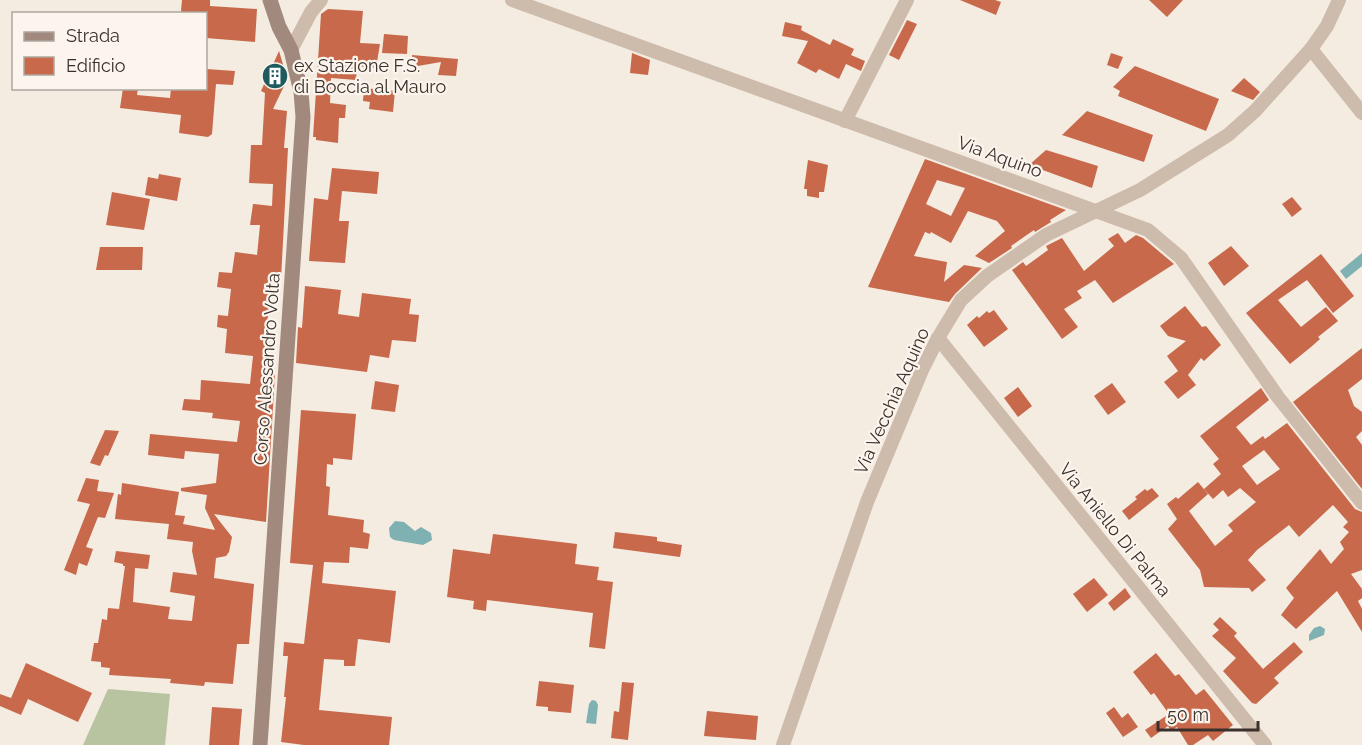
<svg xmlns="http://www.w3.org/2000/svg" width="1362" height="745" font-family="Raleway,sans-serif">
<style>
.green{fill:#b8c4a0}
.water{fill:#7fb0b2}
.building{fill:#c8694b;fill-rule:evenodd}
.lines{fill:none;stroke-linecap:round;stroke-linejoin:round}
.street{stroke:#cdbbac;stroke-width:14}
.secondary{stroke:#a18a7d;stroke-width:15}
.labels{text-anchor:middle;stroke-width:4.5;stroke-linejoin:round;paint-order:stroke}
.poi-label{font-size:18px;fill:#3b302b;stroke:#fbf5ee;text-anchor:start}
.street-label{font-size:18px;fill:#3b302b;stroke:#fbf5ee}
</style>
<rect width="100%" height="100%" fill="#f4ebe1"/>
<polygon class="green" points="108,689 170,694 165,745 83,745"/>
<g class="water">
<polygon points="1362,253 1362,266 1346,279 1340,271"/>
<polygon points="395,521 404,522 415,531 421,527 431,533 432,540 423,545 394,540 390,537 389,528"/>
<polygon points="1320,626 1325,629 1324,635 1309,641 1309,635 1314,628"/>
<polygon points="592,700 596,701 598,705 596,724 586,723 589,704"/>
</g>
<g class="building">
<polygon points="182,0 210,0 210,6 257,9 255,42 206,38 206,14 187,14 181,11"/>
<polygon points="960,0 995,0 1001,2 996,15"/>
<polygon points="1149,0 1183,0 1167,17"/>
<polygon points="328,9 363,11 360,43 380,44 376,68 357,66 356,80 331,78 330,103 346,105 345,118 339,118 338,143 316,140 316,137 313,137 321,14"/>
<polygon points="907,20 917,24 899,60 889,55"/>
<polygon points="785,22 802,26 801,30 830,45 833,39 854,49 851,55 865,61 861,71 846,64 839,79 819,69 816,73 797,63 808,41 782,36"/>
<polygon points="384,34 408,36 407,54 382,53"/>
<polygon points="279,51 285,71 280,82 285,84 273,109 287,111 284,148 288,148 281,279 271,279 263,373 275,374 266,522 214,514 232,537 229,552 226,556 216,558 214,578 254,584 249,644 237,644 233,684 205,682 204,686 170,683 171,679 109,675 110,668 101,667 101,662 91,661 94,643 98,643 102,619 107,620 108,608 119,609 125,566 123,566 123,564 114,562 116,551 150,555 148,569 135,568 133,602 170,607 168,619 192,621 195,596 170,592 173,572 197,575 192,551 193,542 167,539 169,524 115,519 118,494 121,495 122,483 179,492 175,515 185,516 183,524 215,530 205,508 207,495 181,491 181,488 216,483 219,454 185,451 184,459 148,455 150,434 237,442 240,421 212,418 213,413 182,410 184,399 200,400 201,380 250,384 253,356 225,353 227,329 217,327 218,315 228,316 231,289 217,287 219,272 232,273 235,252 257,255 260,225 250,225 253,204 272,206 273,184 249,183 250,166 251,145 262,145 265,93 261,91"/>
<polygon points="632,53 650,60 648,75 630,73"/>
<polygon points="1111,53 1123,57 1118,69 1107,65"/>
<polygon points="412,55 458,59 456,76 438,75 441,62 412,67"/>
<polygon points="1135,66 1219,99 1206,131 1118,96 1120,91 1113,87"/>
<polygon points="206,69 235,71 233,85 216,84 212,134 208,137 179,133 181,115 120,108 123,88 138,88 137,95 170,98 171,88 206,88"/>
<polygon points="1244,78 1260,92 1253,100 1231,91"/>
<polygon points="364,88 395,91 393,112 369,109 370,102 363,101"/>
<polygon points="1087,111 1153,135 1144,162 1062,135"/>
<polygon points="1046,150 1098,166 1092,188 1029,165"/>
<path d="M925,159L1066,210L1050,220L1051,222L1035,232L1034,230L1011,246L1012,248L989,263L975,256L1005,231L997,221L968,211L951,243L931,232L930,234L925,232L914,256L947,262L944,282L964,265L982,268L955,294L949,302L868,287ZM937,180L965,188L951,216L926,204Z"/>
<polygon points="808,160 828,165 824,192 819,192 819,198 807,196 807,189 804,189"/>
<polygon points="332,168 379,172 377,194 342,191 339,221 349,221 345,263 309,261 314,198 328,200"/>
<polygon points="159,174 181,178 177,201 145,195 148,177 158,179"/>
<polygon points="112,192 150,199 144,230 106,225"/>
<polygon points="1292,197 1302,209 1292,217 1282,204"/>
<polygon points="1118,233 1125,243 1136,235 1143,238 1174,264 1113,303 1095,280 1077,291 1082,298 1064,309 1078,327 1062,339 1012,270 1023,262 1026,266 1048,250 1046,246 1062,238 1084,271 1114,246 1108,239"/>
<polygon points="1231,246 1249,266 1224,286 1208,263"/>
<polygon points="100,247 143,247 142,270 96,270"/>
<polygon points="1321,254 1354,296 1333,313 1307,280 1278,300 1301,327 1326,307 1338,321 1318,337 1320,339 1311,347 1290,364 1246,313"/>
<polygon points="305,286 341,290 338,314 359,317 362,293 411,299 409,314 419,315 416,342 392,340 389,358 370,355 367,372 296,363 298,327 302,328"/>
<polygon points="1185,306 1202,327 1206,326 1221,345 1204,361 1201,358 1188,375 1196,385 1178,399 1164,382 1178,371 1167,356 1186,341 1168,336 1160,326"/>
<polygon points="994,310 1008,329 984,347 967,325 977,316 979,318 987,311 989,313"/>
<polygon points="1362,348 1362,379 1348,390 1354,406 1362,412 1362,431 1356,437 1362,445 1362,489 1293,402"/>
<polygon points="375,381 399,385 395,412 371,409"/>
<polygon points="1112,383 1126,402 1108,415 1094,396"/>
<polygon points="1018,387 1032,406 1018,417 1004,398"/>
<path d="M1261,388L1269,400L1236,427L1251,445L1263,436L1265,439L1287,423L1355,509L1362,512V570L1351,574L1362,589V598L1358,601L1362,609V632L1337,591L1296,629L1281,615L1294,598L1286,588L1320,549L1331,564L1344,549L1340,542L1349,532L1343,527L1348,522L1333,505L1299,537L1289,525L1257,550L1248,560L1266,580L1252,592L1249,588L1204,587L1200,570L1168,529L1177,519L1167,504L1176,497L1178,499L1198,482L1208,494L1189,511L1215,546L1233,531L1228,525L1256,502L1240,488L1228,497L1223,490L1213,499L1204,489L1221,474L1213,464L1219,459L1200,436ZM1264,450L1280,469L1257,485L1242,466Z"/>
<polygon points="301,410 356,414 352,460 333,458 333,465 327,464 326,486 330,487 328,515 364,520 363,532 370,534 368,549 350,547 349,563 324,562 322,583 396,591 390,643 358,639 355,666 344,666 344,660 324,659 319,710 392,717 389,745 304,745 281,742 286,697 284,697 288,656 283,656 284,642 304,644 313,565 290,563"/>
<polygon points="105,430 119,431 108,456 105,455 100,466 90,463"/>
<polygon points="86,478 99,480 97,491 114,493 105,518 98,517 86,547 93,549 87,566 79,563 76,575 64,570 90,504 77,501"/>
<polygon points="1152,488 1159,496 1129,520 1122,511 1137,499 1135,497 1145,489 1147,491"/>
<polygon points="615,532 657,537 657,541 682,545 680,557 613,548"/>
<polygon points="493,534 577,544 575,564 599,567 597,580 613,582 605,649 589,647 593,613 487,600 486,611 473,609 474,601 447,597 453,549 490,554"/>
<polygon points="1094,578 1108,595 1087,612 1073,594"/>
<polygon points="1125,588 1131,597 1114,611 1108,603"/>
<polygon points="1220,617 1237,633 1234,636 1263,669 1294,642 1303,652 1274,678 1279,683 1256,704 1252,703 1223,671 1236,658 1212,636 1219,630 1213,624"/>
<polygon points="1156,653 1175,676 1179,674 1196,695 1204,689 1233,725 1213,741 1208,735 1193,745 1188,745 1177,727 1171,731 1168,726 1151,738 1145,730 1169,714 1154,693 1151,695 1133,672"/>
<polygon points="26,663 92,693 78,722 28,699 21,715 0,706 0,694 11,698"/>
<polygon points="539,681 574,685 571,713 548,711 548,707 536,706"/>
<polygon points="622,682 634,683 628,740 611,738 614,711 619,712"/>
<polygon points="212,707 242,709 239,745 209,745"/>
<polygon points="1114,707 1122,718 1128,713 1138,727 1123,737 1106,713"/>
<polygon points="707,711 758,716 756,740 704,736"/>
</g>
<g class="lines">
<g class="street">
<polyline points="512,0 1148,230 1181,258 1278,397 1362,503"/>
<polyline points="1311,49 1362,113"/>
<polyline points="291,50 311,12 321,0"/>
<polyline points="845,121 907,0"/>
<polyline points="938,338 1265,745"/>
<polyline points="783,745 867,502 922,370 938,338 961,300 987,276 1046,235 1140,190 1228,135 1255,111 1311,49 1327,26 1339,0"/>
</g>
<polyline class="secondary" points="260,745 303,117 301,92 291,50 279,27 270,0"/>
</g>
<defs>
<symbol id="building-disc" viewBox="-11 -11 22 22"><circle r="9.5" fill="#1f5a5e" stroke="#fbf5ee"/><path d="M-4-6H4V6H1V3H-1V6H-4ZM-2.5-4.3h1.7v1.8h-1.7ZM.8-4.3h1.7v1.8H.8ZM-2.5-1h1.7V.8h-1.7ZM.8-1h1.7V.8H.8Z" fill="#fff"/></symbol>
</defs>
<g fill-rule="evenodd">
<use href="#building-disc" x="260" y="61" width="30" height="30"/>
</g>
<g class="labels">
<g class="poi-label">
<text x="294" y="72">ex Stazione F.S.<tspan x="294" dy="21">di Boccia al Mauro</tspan></text>
</g>
<g class="street-label">
<text transform="translate(1000 157) rotate(20)" y="6">Via Aquino</text>
<text transform="translate(267 369) rotate(-86)" y="6">Corso Alessandro Volta</text>
<text transform="translate(892 401) rotate(-66)" y="6">Via Vecchia Aquino</text>
<text transform="translate(1115 530) rotate(51)" y="6">Via Aniello Di Palma</text>
</g>
</g>
<rect x="12" y="12" width="195" height="78" fill="#fbf5ee" stroke="#aea6a0" stroke-width="1.5"/>
<rect x="24" y="32" width="30" height="9" fill="#a18a7d" stroke="#aea6a0" stroke-width="1.5"/>
<text x="66" y="42" font-size="18" fill="#3b302b">Strada</text>
<rect x="24" y="57" width="30" height="18" fill="#c8694b" stroke="#aea6a0" stroke-width="1.5"/>
<text x="66" y="72" font-size="18" fill="#3b302b">Edificio</text>
<path d="M1158 721v9h100v-9" fill="none" stroke="#3b302b" stroke-width="3"/>
<text x="1167" y="721" font-size="18" fill="#3b302b" stroke="#fbf5ee" stroke-width="4.5" paint-order="stroke">50 m</text>
</svg>
